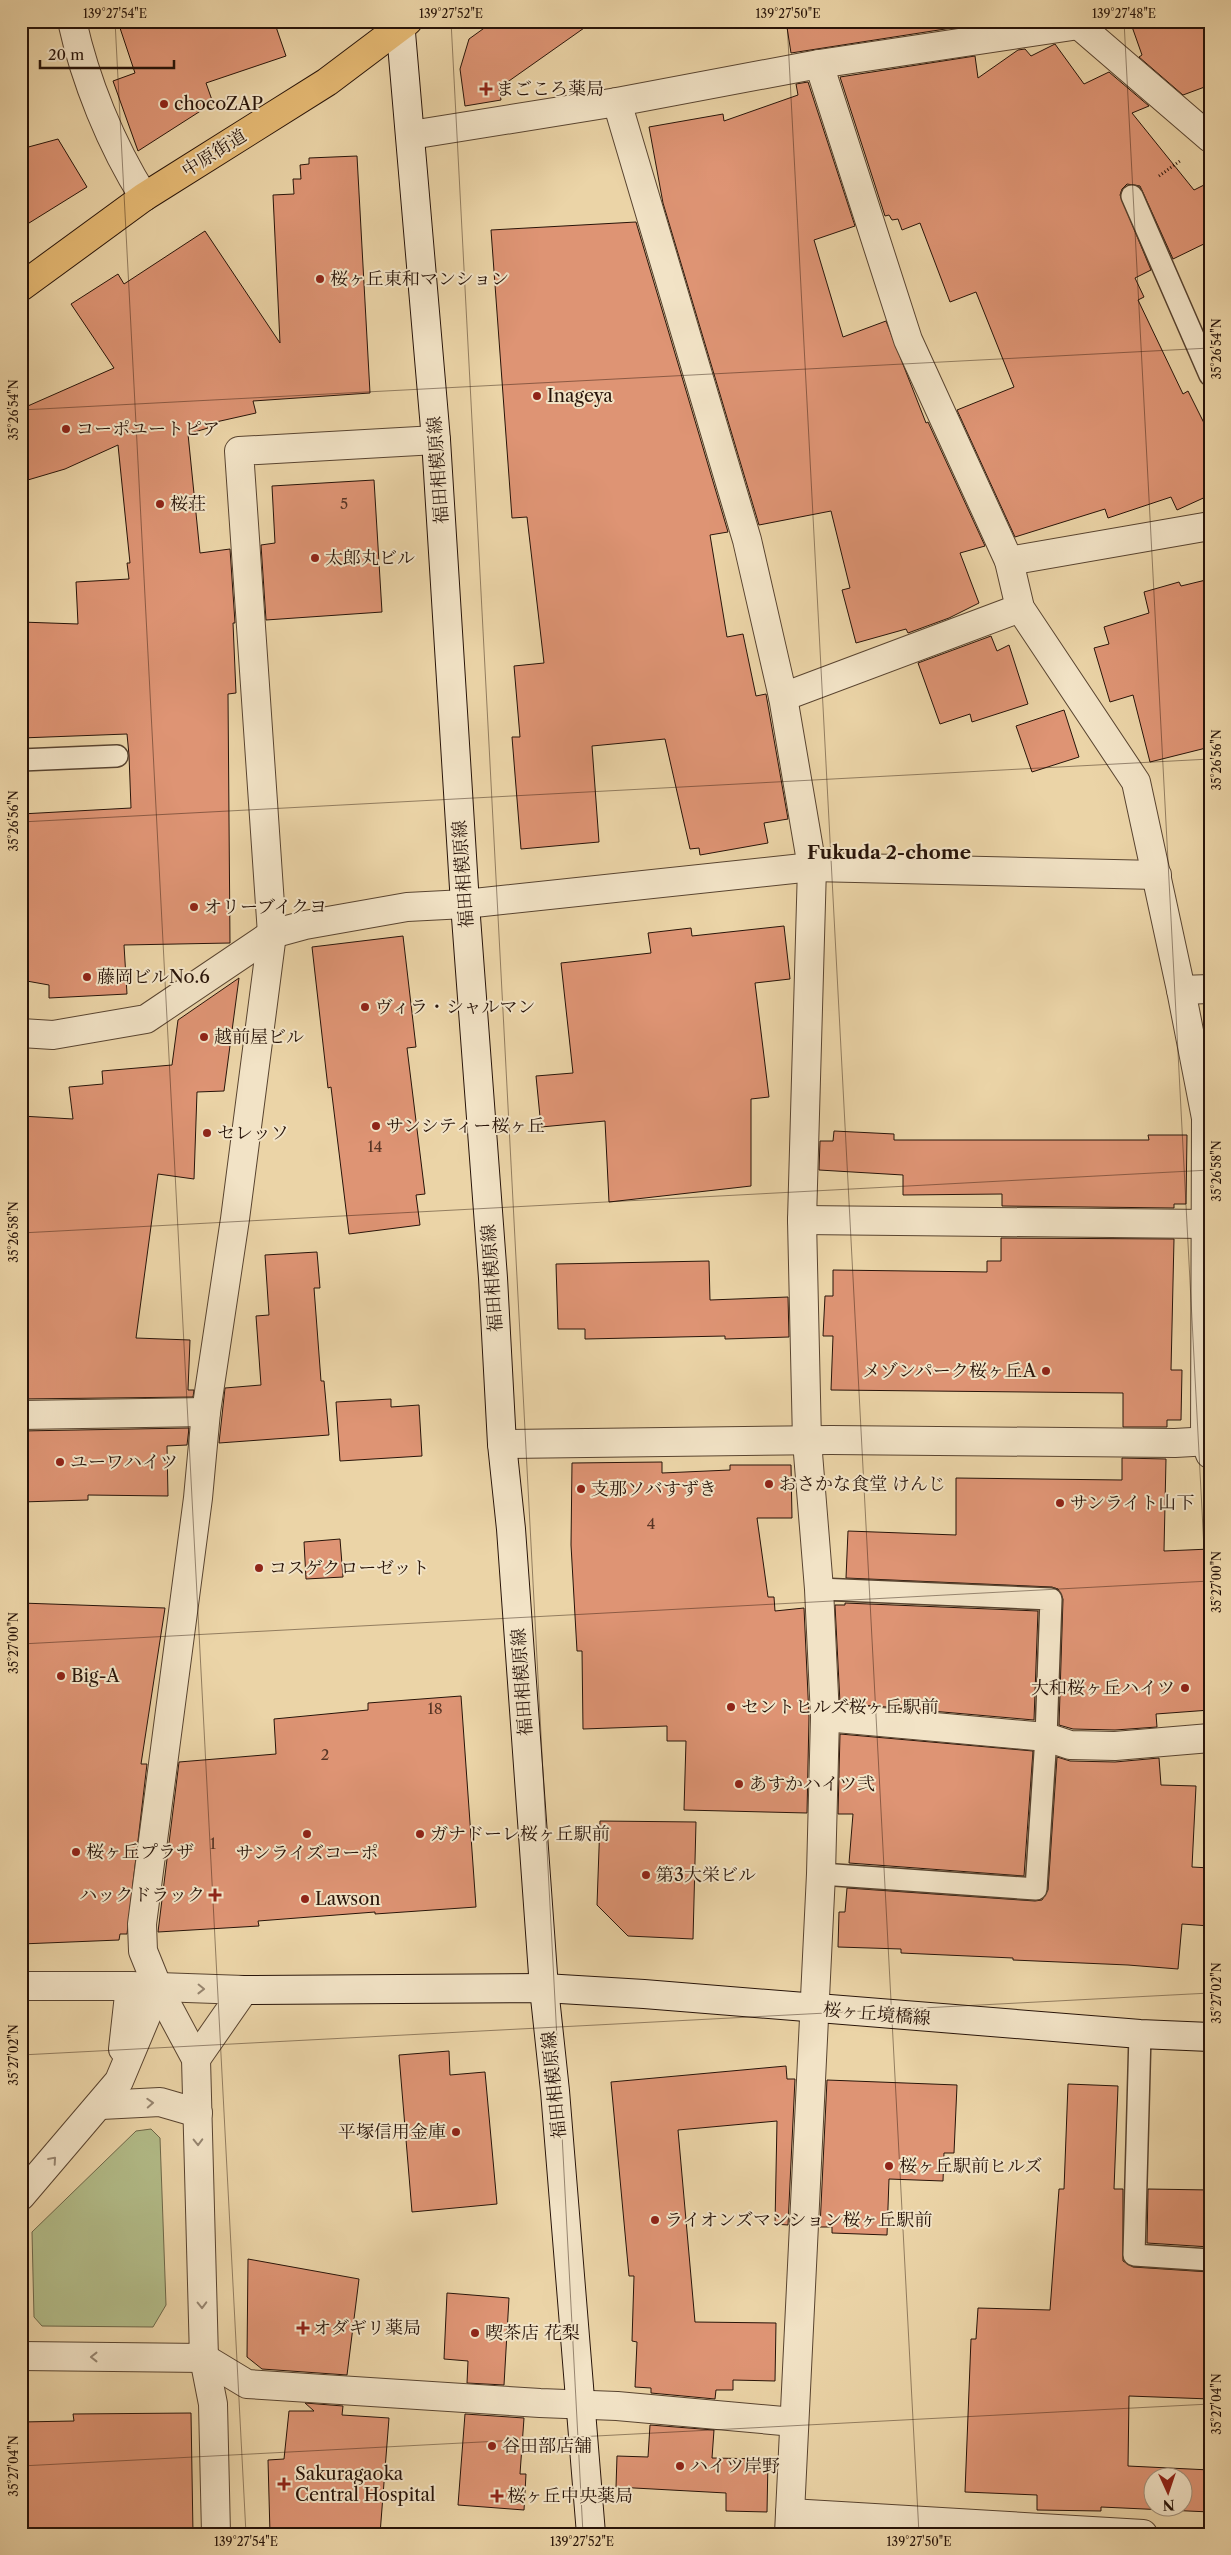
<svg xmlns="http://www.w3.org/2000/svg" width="1231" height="2555" font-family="'Libre Caslon Text','Noto Serif JP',serif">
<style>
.green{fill:#b3bd8a;stroke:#6e684a}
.building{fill:#de9474;stroke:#281409;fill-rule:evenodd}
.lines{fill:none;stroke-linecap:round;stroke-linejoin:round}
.lane-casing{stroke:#594430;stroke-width:24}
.street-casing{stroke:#594430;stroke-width:30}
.secondary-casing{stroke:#281409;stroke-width:30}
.primary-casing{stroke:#281409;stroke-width:30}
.path{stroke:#281409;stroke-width:3;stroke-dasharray:1 2.5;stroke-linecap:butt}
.lane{stroke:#f2e3c6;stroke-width:21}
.street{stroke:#f2e3c6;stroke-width:28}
.secondary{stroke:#f2e3c6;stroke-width:28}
.primary{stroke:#e6ba74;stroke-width:28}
.oneway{stroke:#978671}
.ticks{fill:none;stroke:#281409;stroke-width:1;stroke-opacity:0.45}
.poi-dot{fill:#8f2418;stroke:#f2e3c6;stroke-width:2}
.labels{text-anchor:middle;stroke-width:4;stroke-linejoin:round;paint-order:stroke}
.number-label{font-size:15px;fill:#563424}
.poi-label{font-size:18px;fill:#281409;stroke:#f2e3c6;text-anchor:start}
.street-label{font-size:18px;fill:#281409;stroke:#f2e3c6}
.neighbourhood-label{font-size:19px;font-weight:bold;fill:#281409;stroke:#f2e3c6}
.neatline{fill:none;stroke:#281409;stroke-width:2}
.ticks-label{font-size:12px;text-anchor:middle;fill:#281409}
</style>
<rect width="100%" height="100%" fill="#ebd4a7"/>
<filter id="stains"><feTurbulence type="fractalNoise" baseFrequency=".004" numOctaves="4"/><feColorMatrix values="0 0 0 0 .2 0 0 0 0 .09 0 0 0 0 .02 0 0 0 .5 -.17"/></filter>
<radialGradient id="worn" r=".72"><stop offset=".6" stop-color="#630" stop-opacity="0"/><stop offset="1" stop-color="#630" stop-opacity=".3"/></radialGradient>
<polygon class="green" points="151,2129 160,2138 166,2305 153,2327 42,2326 34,2317 32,2232 136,2131"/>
<g class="building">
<polygon points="143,21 274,21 286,56 206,83 213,103 138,151 113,81 135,73 120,28"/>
<polygon points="494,21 594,21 499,88 501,100 465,106 460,69 469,39"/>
<polygon points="786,21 970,21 971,25 791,53"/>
<polygon points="1130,21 1210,21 1210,85 1183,95 1139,57 1142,55"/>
<polygon points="1055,44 1084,84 1109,72 1149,106 1132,113 1194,190 1210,182 1210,241 1173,259 1140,186 1127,184 1122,189 1120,195 1151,270 1135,278 1144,297 1138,300 1183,394 1188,391 1210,435 1210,495 1177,510 1171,497 1108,518 1105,509 1015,537 957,410 1014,387 976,292 950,302 920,223 902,230 898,219 892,220 889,215 885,216 840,77 975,56 978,78 1018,50 1025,49 1031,56"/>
<polygon points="808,82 855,226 814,240 843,337 886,321 926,423 928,422 985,546 960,553 979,603 949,618 908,633 906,629 856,643 842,590 850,588 831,511 759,525 663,203 649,127 723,114 724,121 798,95 796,84"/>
<polygon points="58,139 87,187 21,228 21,149"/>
<polygon points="357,156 370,393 253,401 256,413 207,424 208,428 188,434 200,553 230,549 235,623 233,623 236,693 228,694 230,943 124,945 127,994 49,998 49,985 21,980 21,814 131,808 129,755 127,734 21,738 21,622 78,624 76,582 129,579 127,563 130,563 118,445 65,469 21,482 21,409 114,368 71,304 118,274 124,284 205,231 280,343 273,195 294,194 293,179 301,179 300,165 309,164 309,158"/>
<polygon points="636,222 728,532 710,535 727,637 743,634 756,696 766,694 788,819 764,823 768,843 700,855 699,848 690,849 665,739 592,746 599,842 521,849 512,737 520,737 514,666 544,663 527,517 512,518 491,230"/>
<polygon points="374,480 382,612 266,620 261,545 275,543 272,486"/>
<polygon points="1210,579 1210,747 1150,762 1133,695 1110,702 1094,648 1109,644 1104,627 1149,613 1144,592 1179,582 1181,586"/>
<polygon points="991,636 997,651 1009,645 1028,704 972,722 970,714 940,724 918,663"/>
<polygon points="1064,710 1079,757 1032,772 1016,726"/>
<polygon points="784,926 790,979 755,983 769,1097 751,1099 751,1186 609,1202 605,1121 541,1127 536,1076 573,1073 561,963 651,953 648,933 691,928 692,936"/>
<polygon points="403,936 416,1047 407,1048 425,1194 416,1195 420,1225 349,1234 331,1087 328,1088 312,947"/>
<polygon points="239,978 224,1091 197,1092 194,1179 158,1174 136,1338 190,1340 188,1390 194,1390 193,1397 21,1399 21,1116 73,1119 69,1087 103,1084 102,1071 172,1065 178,1020"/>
<polygon points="834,1131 894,1134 894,1140 1149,1140 1148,1135 1187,1135 1186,1204 1174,1204 1174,1208 1002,1206 1002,1194 903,1195 903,1175 819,1170 820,1141 833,1141"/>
<polygon points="1001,1238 1174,1239 1171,1370 1182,1370 1181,1420 1167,1420 1167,1427 1123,1427 1123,1393 831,1390 833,1336 823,1336 825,1296 833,1296 833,1270 987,1272 987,1261 1001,1261"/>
<polygon points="317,1252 320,1288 314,1288 321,1381 324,1381 329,1435 219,1443 225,1388 261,1385 256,1316 269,1315 265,1255"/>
<polygon points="709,1261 710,1300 788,1297 789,1337 725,1339 725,1336 585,1339 585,1329 558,1329 556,1264"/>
<polygon points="391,1399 391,1407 419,1405 422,1456 340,1461 336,1402"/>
<polygon points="189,1428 187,1445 167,1446 168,1496 88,1495 88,1500 21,1502 21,1431"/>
<polygon points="1122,1458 1166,1459 1164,1551 1210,1549 1210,1710 1156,1714 1157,1727 1115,1730 1073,1729 1059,1725 1063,1599 1058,1589 1052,1587 846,1578 848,1531 956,1535 956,1478 1122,1480"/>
<polygon points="662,1462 662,1473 730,1470 730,1465 791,1465 792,1518 757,1518 768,1597 774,1597 775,1611 804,1608 809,1717 807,1813 684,1810 686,1741 667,1741 667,1726 583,1729 582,1651 577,1651 571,1545 572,1463"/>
<polygon points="340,1539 343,1577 306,1579 304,1542"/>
<polygon points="21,1603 165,1608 141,1764 147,1764 127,1934 120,1934 119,1940 21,1944"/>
<polygon points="845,1603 1038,1611 1034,1720 840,1703 835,1605 845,1605"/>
<polygon points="461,1696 476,1907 375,1914 375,1912 258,1921 259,1926 158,1932 179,1762 276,1754 274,1719 368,1710 368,1703"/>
<polygon points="840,1734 1033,1751 1024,1876 849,1863 853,1814 838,1814"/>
<polygon points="1057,1757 1070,1761 1115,1762 1159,1758 1161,1785 1196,1786 1192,1867 1210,1868 1210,1926 1182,1924 1178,1969 1128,1965 1013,1960 1013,1958 901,1953 901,1949 838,1947 839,1912 845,1912 847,1888 1035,1901 1042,1900 1048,1890"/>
<polygon points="600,1821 696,1822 693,1939 628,1936 597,1905"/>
<polygon points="449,2051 450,2075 485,2072 497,2204 412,2212 399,2055"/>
<polygon points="786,2066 787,2079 795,2079 788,2225 775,2224 777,2121 678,2130 695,2322 776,2323 775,2381 733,2380 733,2390 716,2390 715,2399 651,2393 651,2388 635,2387 637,2342 632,2341 634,2276 629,2276 611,2082"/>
<polygon points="827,2080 957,2085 954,2153 944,2153 943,2181 889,2179 887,2235 832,2233 832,2227 820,2227"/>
<path d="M1068,2084L1118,2086L1114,2189H1123V2261L1133,2267L1209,2272L1204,2357H1210V2399L1129,2396L1128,2466L1210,2470V2512L1101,2507V2511L1037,2510V2495L965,2492L971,2339H976L978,2308L1050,2310L1059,2189H1064ZM1154,2478H1184V2508H1154Z"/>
<polygon points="1148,2189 1210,2190 1210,2247 1147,2243"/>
<polygon points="248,2259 359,2279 347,2375 262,2369 247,2357"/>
<polygon points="447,2293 509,2298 504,2385 467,2383 468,2361 444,2359"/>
<polygon points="305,2403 343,2406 342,2415 389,2418 380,2534 270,2534 268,2460 284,2459 289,2411 314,2411"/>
<polygon points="191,2413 193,2534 21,2534 21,2422 74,2421 73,2414"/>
<polygon points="465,2414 524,2418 520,2474 526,2474 524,2510 458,2505"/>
<polygon points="650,2425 714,2430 712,2458 768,2459 767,2512 726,2511 726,2493 616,2487 617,2456 648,2457"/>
</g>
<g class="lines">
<defs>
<g id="lane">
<polyline points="1132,196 1210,375"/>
<polyline points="21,760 117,756"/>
<polyline points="819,1589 1051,1599 1046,1737 1036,1889 821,1874"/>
<polyline points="1140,2034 1134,2255 1210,2260"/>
</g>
<g id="street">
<path d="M72,21C85,80 111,145 144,197"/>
<polyline points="1074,21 1210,138"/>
<polyline points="819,64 908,340 1009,561 1020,608 1136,782 1181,990 1206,1118 1205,1441 1210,1454"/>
<polyline points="617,102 747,540 783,697 812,867 802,1220 807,1441 819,1589 825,1717 821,1874 789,2534"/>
<polyline points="411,135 617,102 819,64 1079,25"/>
<polyline points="1009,561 1210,526"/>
<polyline points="783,697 1020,608"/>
<polyline points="1181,990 1210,989"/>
<polyline points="21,1033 53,1035 146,1019 272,934 305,925 407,907 465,904 812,867 1157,875"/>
<polyline points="802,1220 1206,1224"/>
<polyline points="21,1415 206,1412"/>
<polyline points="502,1444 831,1440 1175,1443 1210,1441"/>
<polyline points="825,1717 1046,1737 1070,1745 1115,1746 1210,1738"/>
<polyline points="21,1986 130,1986 244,1990"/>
<polyline points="123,2049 130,1986"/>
<polyline points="196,2059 244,1990"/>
<polyline points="101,2105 160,2102 198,2113"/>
<polyline points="21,2196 119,2081 158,1988"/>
<polyline points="21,2356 204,2358 196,2059 158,1988 143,1951 142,1924 198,1498 206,1412 235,1219 272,934 239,451 436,440"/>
<polyline points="204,2358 247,2384 540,2403 617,2406 794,2422"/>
<polyline points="204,2358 213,2404 216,2534"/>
<polyline points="790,2513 1143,2534"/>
</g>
<g id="secondary">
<polyline points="400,21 436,440 465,904 493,1278 502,1444 511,1529 544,1988 555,2091 591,2534"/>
<polyline points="244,1990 544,1988 644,1994 1140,2034 1210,2037"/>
</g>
<polyline id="primary" points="21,287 144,197 327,82 408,21"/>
</defs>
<use href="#lane" class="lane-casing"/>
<use href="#street" class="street-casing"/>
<use href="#secondary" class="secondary-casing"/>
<use href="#primary" class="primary-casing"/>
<polyline class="path" points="1159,176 1180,161"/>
<use href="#lane" class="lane"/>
<use href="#street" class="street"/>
<use href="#secondary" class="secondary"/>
<use href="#primary" class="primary"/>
</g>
<defs><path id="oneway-chevron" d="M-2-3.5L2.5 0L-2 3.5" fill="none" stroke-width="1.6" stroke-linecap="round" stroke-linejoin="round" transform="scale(1.25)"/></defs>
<g class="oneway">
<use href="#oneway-chevron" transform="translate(201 1989) rotate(1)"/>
<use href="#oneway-chevron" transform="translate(150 2103) rotate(-3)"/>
<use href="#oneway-chevron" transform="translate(198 2142) rotate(89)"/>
<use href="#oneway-chevron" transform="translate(53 2160) rotate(-49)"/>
<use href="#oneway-chevron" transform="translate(202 2305) rotate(89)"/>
<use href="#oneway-chevron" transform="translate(94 2357) rotate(-180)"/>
</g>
<path class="ticks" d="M115,21L246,2534M451,21L583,2534M787,21L919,2534M1124,21L1210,1663M21,410L1210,348M21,822L1210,759M21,1233L1210,1170M21,1644L1210,1581M21,2055L1210,1993M21,2466L1210,2404"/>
<g class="poi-dot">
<path d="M483.5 81.5h5v5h5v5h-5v5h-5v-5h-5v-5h5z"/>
<circle cx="164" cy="104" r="5"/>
<circle cx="320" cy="279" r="5"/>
<circle cx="537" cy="396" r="5"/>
<circle cx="66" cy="429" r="5"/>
<circle cx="160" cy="504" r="5"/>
<circle cx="315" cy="558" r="5"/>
<circle cx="194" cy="907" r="5"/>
<circle cx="87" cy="977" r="5"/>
<circle cx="365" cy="1007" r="5"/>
<circle cx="204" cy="1037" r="5"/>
<circle cx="376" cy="1126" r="5"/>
<circle cx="207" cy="1133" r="5"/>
<circle cx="1046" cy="1371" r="5"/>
<circle cx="60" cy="1462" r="5"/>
<circle cx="769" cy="1484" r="5"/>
<circle cx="581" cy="1489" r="5"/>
<circle cx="1060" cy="1503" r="5"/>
<circle cx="259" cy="1568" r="5"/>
<circle cx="61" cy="1676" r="5"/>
<circle cx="1185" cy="1688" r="5"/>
<circle cx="731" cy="1707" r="5"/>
<circle cx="739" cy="1784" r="5"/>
<circle cx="307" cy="1834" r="5"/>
<circle cx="420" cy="1834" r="5"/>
<circle cx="76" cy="1852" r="5"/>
<circle cx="646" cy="1875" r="5"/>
<path d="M212.5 1887.5h5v5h5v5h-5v5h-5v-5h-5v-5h5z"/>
<circle cx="305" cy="1899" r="5"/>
<circle cx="456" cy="2132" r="5"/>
<circle cx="889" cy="2166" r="5"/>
<circle cx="655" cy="2220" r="5"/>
<path d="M300.5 2320.5h5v5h5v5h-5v5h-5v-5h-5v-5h5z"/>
<circle cx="475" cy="2333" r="5"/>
<circle cx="492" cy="2446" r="5"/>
<circle cx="680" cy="2466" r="5"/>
<path d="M281.5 2476.5h5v5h5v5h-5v5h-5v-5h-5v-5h5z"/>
<path d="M494.5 2488.5h5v5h5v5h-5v5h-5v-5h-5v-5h5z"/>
</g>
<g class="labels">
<g class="number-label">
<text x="344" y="509">5</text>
<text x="375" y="1152">14</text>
<text x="651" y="1529">4</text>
<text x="435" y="1714">18</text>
<text x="325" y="1760">2</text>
<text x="213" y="1849">1</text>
</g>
<g class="poi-label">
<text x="496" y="95">まごころ薬局</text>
<text x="174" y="110">chocoZAP</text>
<text x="330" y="285">桜ヶ丘東和マンション</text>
<text x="547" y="402">Inageya</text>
<text x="76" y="435">コーポユートピア</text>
<text x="170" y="510">桜荘</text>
<text x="325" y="564">太郎丸ビル</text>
<text x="204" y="913">オリーブイクヨ</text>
<text x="97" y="983">藤岡ビルNo.6</text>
<text x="375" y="1013">ヴィラ・シャルマン</text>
<text x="214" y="1043">越前屋ビル</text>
<text x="386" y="1132">サンシティー桜ヶ丘</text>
<text x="217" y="1139">セレッソ</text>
<text x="1036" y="1377" text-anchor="end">メゾンパーク桜ヶ丘A</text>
<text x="70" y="1468">ユーワハイツ</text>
<text x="779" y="1490">おさかな食堂 けんじ</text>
<text x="591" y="1495">支那ソバすずき</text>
<text x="1070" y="1509">サンライト山下</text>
<text x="269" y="1574">コスゲクローゼット</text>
<text x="71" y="1682">Big-A</text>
<text x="1175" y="1694" text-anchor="end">大和桜ヶ丘ハイツ</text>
<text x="741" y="1713">セントヒルズ桜ヶ丘駅前</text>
<text x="749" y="1790">あすかハイツ弐</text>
<text x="430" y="1840">ガナドーレ桜ヶ丘駅前</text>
<text x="86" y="1858">桜ヶ丘プラザ</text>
<text x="307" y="1859" text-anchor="middle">サンライズコーポ</text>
<text x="656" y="1881">第3大栄ビル</text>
<text x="205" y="1901" text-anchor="end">ハックドラック</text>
<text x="315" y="1905">Lawson</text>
<text x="446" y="2138" text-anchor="end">平塚信用金庫</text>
<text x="899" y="2172">桜ヶ丘駅前ヒルズ</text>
<text x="665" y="2226">ライオンズマンション桜ヶ丘駅前</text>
<text x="313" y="2334">オダギリ薬局</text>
<text x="485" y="2339">喫茶店 花梨</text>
<text x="502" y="2452">谷田部店舗</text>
<text x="690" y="2472">ハイツ岸野</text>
<text x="295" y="2480">Sakuragaoka<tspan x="295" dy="21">Central Hospital</tspan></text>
<text x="507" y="2502">桜ヶ丘中央薬局</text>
</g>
<g class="street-label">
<text transform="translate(214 153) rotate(-32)" y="6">中原街道</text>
<text transform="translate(438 470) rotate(-94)" y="6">福田相模原線</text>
<text transform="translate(463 874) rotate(-94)" y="6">福田相模原線</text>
<text transform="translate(492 1278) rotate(-94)" y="6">福田相模原線</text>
<text transform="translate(522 1682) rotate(-94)" y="6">福田相模原線</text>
<text transform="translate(877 2014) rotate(5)" y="6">桜ヶ丘境橋線</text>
<text transform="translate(554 2085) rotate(-96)" y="6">福田相模原線</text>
</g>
<g class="neighbourhood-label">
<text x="889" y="859">Fukuda 2-chome</text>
</g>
</g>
<rect width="1231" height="2555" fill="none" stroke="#ebd4a7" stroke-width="55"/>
<g transform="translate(1168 2492) rotate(177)"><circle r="24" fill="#f2e3c6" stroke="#a1907a"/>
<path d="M0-4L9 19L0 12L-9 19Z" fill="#8f2418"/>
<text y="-8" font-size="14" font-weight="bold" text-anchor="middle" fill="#281409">N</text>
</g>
<path d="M40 60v8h134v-8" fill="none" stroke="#281409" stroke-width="2.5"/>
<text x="48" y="60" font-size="15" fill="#281409" stroke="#f2e3c6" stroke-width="4" paint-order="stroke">20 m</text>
<rect x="28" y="28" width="1176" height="2500" class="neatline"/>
<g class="ticks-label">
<text x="115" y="18">139°27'54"E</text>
<text x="451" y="18">139°27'52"E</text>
<text x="788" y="18">139°27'50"E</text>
<text x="1124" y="18">139°27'48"E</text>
<text transform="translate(1217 349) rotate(-90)" y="4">35°26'54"N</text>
<text transform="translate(14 410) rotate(-90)" y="4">35°26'54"N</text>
<text transform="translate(1217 760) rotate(-90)" y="4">35°26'56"N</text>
<text transform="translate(14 821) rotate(-90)" y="4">35°26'56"N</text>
<text transform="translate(1217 1171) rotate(-90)" y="4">35°26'58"N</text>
<text transform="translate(14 1232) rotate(-90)" y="4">35°26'58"N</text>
<text transform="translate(1217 1582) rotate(-90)" y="4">35°27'00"N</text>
<text transform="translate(14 1643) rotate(-90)" y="4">35°27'00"N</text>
<text transform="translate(1217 1993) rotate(-90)" y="4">35°27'02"N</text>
<text transform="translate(14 2055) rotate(-90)" y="4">35°27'02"N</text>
<text transform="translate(1217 2404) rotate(-90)" y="4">35°27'04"N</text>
<text transform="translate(14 2466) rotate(-90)" y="4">35°27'04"N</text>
<text x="246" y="2546">139°27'54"E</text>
<text x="582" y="2546">139°27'52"E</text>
<text x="919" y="2546">139°27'50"E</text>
</g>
<rect width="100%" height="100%" filter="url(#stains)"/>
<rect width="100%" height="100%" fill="url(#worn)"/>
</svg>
